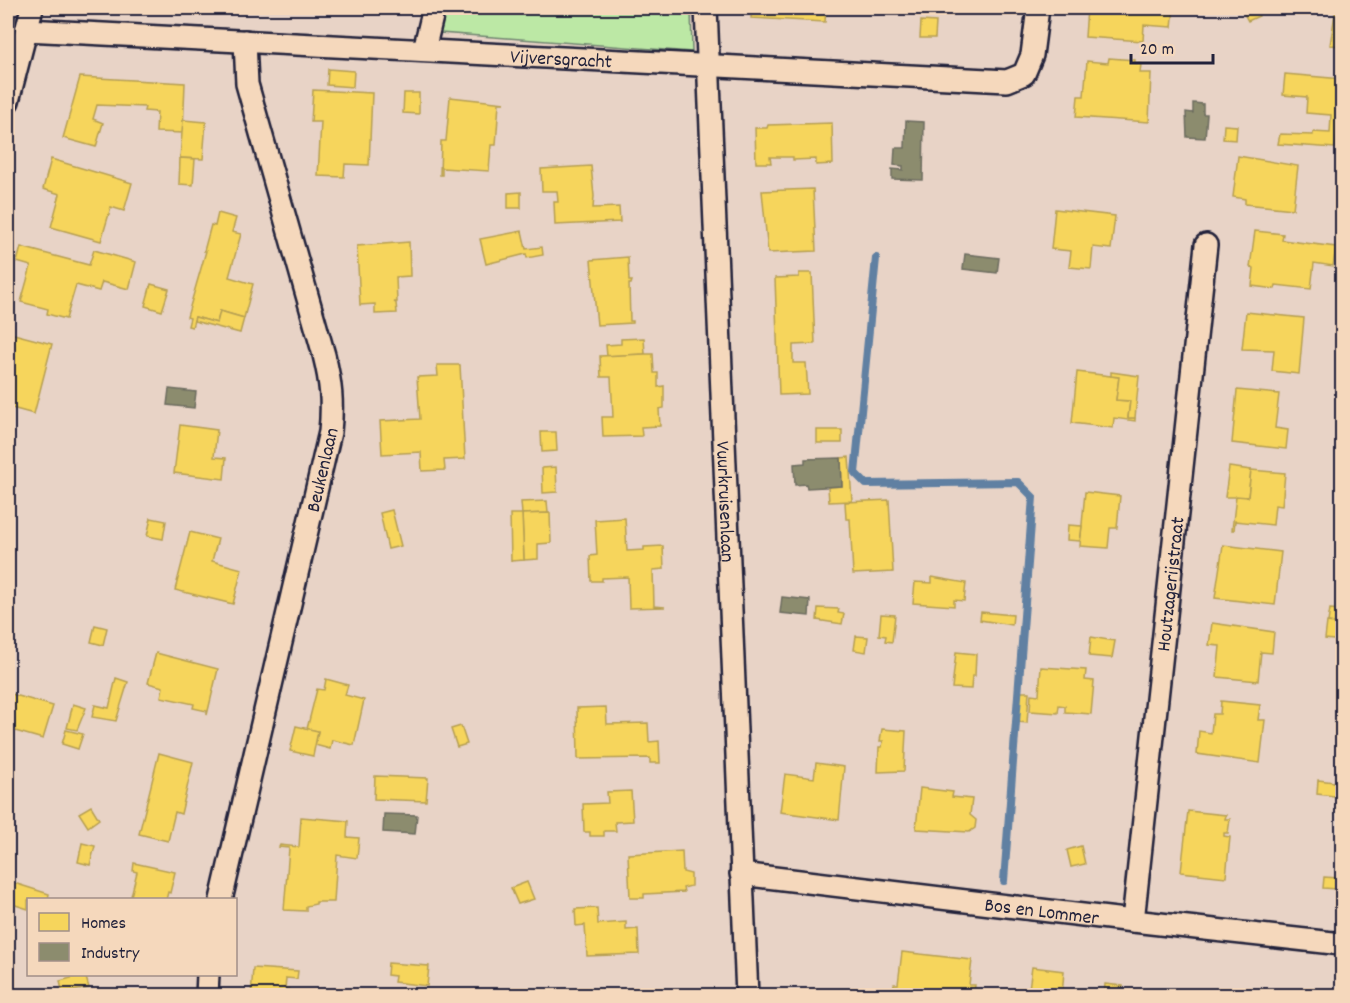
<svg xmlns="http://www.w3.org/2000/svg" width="1350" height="1003" font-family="Dekko,sans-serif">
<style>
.green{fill:#bce8a5;stroke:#6f8570;stroke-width:1.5}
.homes{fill:#f6d55c;stroke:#b69f52;stroke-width:1.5}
.industry{fill:#8c8c6e;stroke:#6c6c5f;stroke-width:1.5}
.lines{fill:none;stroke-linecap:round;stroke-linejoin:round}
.stream{stroke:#6080a2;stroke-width:8}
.minor-casing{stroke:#22223b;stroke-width:26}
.minor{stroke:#f5d8bc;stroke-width:21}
.labels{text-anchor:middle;stroke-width:6;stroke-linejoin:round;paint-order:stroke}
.street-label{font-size:20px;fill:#22223b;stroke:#f5d8bc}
</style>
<rect width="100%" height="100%" fill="#e8d3c6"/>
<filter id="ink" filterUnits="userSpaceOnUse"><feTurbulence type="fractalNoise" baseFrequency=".0167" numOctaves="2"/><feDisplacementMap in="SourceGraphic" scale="12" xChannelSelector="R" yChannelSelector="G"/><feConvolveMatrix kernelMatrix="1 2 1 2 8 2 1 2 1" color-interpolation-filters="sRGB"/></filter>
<g filter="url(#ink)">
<polygon class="green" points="446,8 691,8 692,52 440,33"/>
<g class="homes">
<polygon points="752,8 826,8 825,22 751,18"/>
<polygon points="1087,8 1174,8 1172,27 1144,25 1143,41 1085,37"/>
<polygon points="1241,8 1255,8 1259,16 1248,21"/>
<polygon points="1336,8 1342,8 1342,46 1330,45"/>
<polygon points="921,21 936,22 935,38 920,38"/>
<polygon points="1109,58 1135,60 1135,63 1141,64 1140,73 1151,73 1149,122 1076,117 1078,96 1084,96 1087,61 1108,63"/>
<polygon points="328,69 354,71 353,87 327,85"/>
<polygon points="1285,74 1342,79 1342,135 1337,134 1335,148 1278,144 1280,134 1313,135 1313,132 1330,133 1331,115 1306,113 1307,97 1283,95"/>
<polygon points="80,77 185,83 183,133 156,132 157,112 144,111 145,107 97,105 93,119 103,123 96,147 63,138"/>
<polygon points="313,90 372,93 369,165 345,164 344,177 318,176 321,122 311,122"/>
<polygon points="404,93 419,93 419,114 403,113"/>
<polygon points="450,97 505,103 499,103 496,145 491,145 489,171 442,168 442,175 440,175 441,141 446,141"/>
<polygon points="183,120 206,122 203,159 180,158"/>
<polygon points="832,123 833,164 816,165 816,159 793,160 793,157 770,157 771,163 756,163 755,128 767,128 768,125"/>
<polygon points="1224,125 1237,126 1236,140 1223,139"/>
<polygon points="1238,156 1298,166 1293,209 1245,204 1245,199 1233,197"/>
<polygon points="180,158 195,159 193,185 179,184"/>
<polygon points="51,159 132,183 124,211 111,207 101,241 51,227 60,194 43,189"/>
<polygon points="591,166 594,196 593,208 619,207 620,222 555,225 554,202 558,202 557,191 542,191 541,169"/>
<polygon points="813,189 816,251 768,253 762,191"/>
<polygon points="521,192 521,208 508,208 508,193"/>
<polygon points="1055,209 1115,216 1111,249 1093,247 1091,269 1069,267 1071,251 1051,249"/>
<polygon points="218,213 236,218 232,232 241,234 229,277 253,284 244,318 220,311 217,323 195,317 192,327 188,326 190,318 187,317 206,251 204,251 211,225 215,226"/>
<polygon points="522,231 526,249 542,247 543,255 527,258 526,254 486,264 480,239"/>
<polygon points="1255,231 1283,234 1282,240 1336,247 1333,266 1314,263 1311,289 1276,285 1275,289 1252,286 1254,268 1250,267"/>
<polygon points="409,242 410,276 396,277 397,302 394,302 396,303 397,313 375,314 375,304 360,305 357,246"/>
<polygon points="21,247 89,265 94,250 136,262 129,289 102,282 99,291 76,285 66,319 47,314 48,309 21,302 31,266 17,262"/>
<polygon points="628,257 629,281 632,281 631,284 629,284 630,321 633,321 633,323 597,325 591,260"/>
<polygon points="799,273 812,273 815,344 793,345 793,363 806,363 808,394 779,395 775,278 799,277"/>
<polygon points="151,284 169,289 162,311 145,306"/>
<polygon points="220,311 244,318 240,333 194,321 195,317 217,323"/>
<polygon points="1246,312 1304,318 1299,374 1272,371 1274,350 1242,349"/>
<polygon points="10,333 52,344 34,414 8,407 8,352 12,335"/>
<polygon points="644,338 645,354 607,356 606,345 621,344 621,339"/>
<polygon points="645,354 653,354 654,373 658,373 658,387 664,386 664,408 659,409 660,426 641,427 642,436 603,437 602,417 613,417 611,377 601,377 600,356"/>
<polygon points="437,365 460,365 465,459 444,460 445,470 422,471 421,452 382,454 380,421 420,419 417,377 438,376"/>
<polygon points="1077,372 1119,377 1116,400 1130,401 1128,418 1135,418 1135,421 1114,418 1113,428 1072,423"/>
<polygon points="1111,372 1139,376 1135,418 1128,418 1130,401 1116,400 1119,377 1111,376"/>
<polygon points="1237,390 1279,394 1275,428 1288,430 1286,449 1232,443"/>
<polygon points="180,425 217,430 214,457 226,458 224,479 174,473"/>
<rect x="817" y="430" width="25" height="13"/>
<polygon points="541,432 556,432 557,451 542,452"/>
<polygon points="849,457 852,501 829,502 828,487 842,486 841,458"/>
<polygon points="556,467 557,492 543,493 542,468"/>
<polygon points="1229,467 1251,470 1248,497 1225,497"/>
<polygon points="1251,470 1285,473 1282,506 1275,505 1273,525 1235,521 1234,530 1232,530 1236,496 1248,497"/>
<polygon points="1085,492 1120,496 1117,528 1110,528 1108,548 1080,546"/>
<polygon points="889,500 893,572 853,574 850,519 846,519 845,502"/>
<polygon points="547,501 548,513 522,514 521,502"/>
<polygon points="392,510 401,546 388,549 380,513"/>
<polygon points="550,513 551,543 538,544 538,559 524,560 522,514"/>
<polygon points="510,514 522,514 524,560 511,561"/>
<polygon points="151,518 166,521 163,539 147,536"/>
<polygon points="625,518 627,551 644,550 644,547 663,546 664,569 653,570 654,606 665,607 629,608 628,577 602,578 602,581 591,581 590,556 597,555 595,520"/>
<polygon points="1068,525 1082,526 1080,541 1067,540"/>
<polygon points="190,532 218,539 212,561 242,569 233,604 175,590"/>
<polygon points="1223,545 1281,552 1275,605 1215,598"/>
<polygon points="932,577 966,583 964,601 954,600 954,606 913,603 915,582 932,583"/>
<polygon points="818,608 839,609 838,613 844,614 842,624 817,620"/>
<polygon points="1330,609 1342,610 1342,624 1328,622"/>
<polygon points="981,612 1013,615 1012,625 980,620"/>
<polygon points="881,614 895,615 892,642 885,641 886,636 879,635"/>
<polygon points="1327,622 1342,624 1342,641 1325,639"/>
<polygon points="1212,623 1274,632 1272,653 1261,652 1258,681 1217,677 1220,646 1209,645"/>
<polygon points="95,625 107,628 103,645 91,642"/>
<polygon points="856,636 868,637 866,652 854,650"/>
<polygon points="1091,637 1115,641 1112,658 1089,656"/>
<polygon points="956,652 976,654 975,676 972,676 971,689 952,688"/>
<polygon points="156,653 218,669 207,715 207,711 193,708 194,704 161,697 163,687 148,683"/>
<polygon points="1041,667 1086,670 1085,680 1094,681 1091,714 1065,712 1065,706 1059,705 1058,713 1030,711 1031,694 1039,695"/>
<polygon points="116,678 128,682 116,721 92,717 95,705 109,708"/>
<polygon points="326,679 348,685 345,695 364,700 354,745 332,740 330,749 315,745 318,731 307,729 317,689 324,690"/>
<polygon points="1021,692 1029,692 1027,723 1018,722"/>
<polygon points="8,693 53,706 43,739 8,729"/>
<polygon points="1221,701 1260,705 1258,720 1265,720 1260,763 1197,754 1199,731 1211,733 1213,714 1220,714"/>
<polygon points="73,704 86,708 77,730 67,728"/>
<polygon points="606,707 607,724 648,723 649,742 659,741 660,763 650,763 650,758 578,759 577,708"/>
<polygon points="296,726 318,731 313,756 290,751"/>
<polygon points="461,726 467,744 457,747 451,729"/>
<polygon points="882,729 906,731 904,771 878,772 879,747 882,747 883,741 880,741"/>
<polygon points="66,730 83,734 78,749 62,744"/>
<polygon points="159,753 193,762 181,814 175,812 168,841 139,834"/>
<polygon points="816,763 844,767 839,820 780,812 785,774 814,778"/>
<polygon points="375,776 428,778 426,801 374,799"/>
<polygon points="1318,780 1342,783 1342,797 1317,794"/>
<polygon points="920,788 953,792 952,797 972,799 970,815 976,820 975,828 969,832 916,829"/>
<polygon points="631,791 633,821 615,822 616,831 604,831 604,836 590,836 590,832 584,832 583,804 608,803 607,792"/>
<polygon points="91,806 99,819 88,827 79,813"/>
<polygon points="1188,811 1226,815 1225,819 1230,819 1228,833 1224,833 1224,836 1230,837 1226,877 1181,872"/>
<polygon points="301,817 348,821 347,837 359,838 357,858 337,855 334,902 316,902 316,904 306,906 306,911 284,910 289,848 279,847 280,845 299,847"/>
<polygon points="82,843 95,846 90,865 78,862"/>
<polygon points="1081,846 1085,864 1071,867 1067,850"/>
<polygon points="682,851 683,872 691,874 691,886 683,888 684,892 644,894 644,898 630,898 628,854"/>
<polygon points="134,863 175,872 170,893 168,892 166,900 130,900 137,872 133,871"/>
<polygon points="1324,877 1338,878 1337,889 1323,888"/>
<polygon points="527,882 534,899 518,904 511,888"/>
<polygon points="14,883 49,894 48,900 28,900 28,909 9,903"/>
<polygon points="597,908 598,924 626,922 626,930 638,929 639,954 587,956 585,925 576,926 575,909"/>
<polygon points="902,952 972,960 969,985 975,985 974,996 892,996 894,984 898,984"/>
<polygon points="388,963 429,966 427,986 394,982 395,976 387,975"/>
<polygon points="1032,967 1064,971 1062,996 1028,996"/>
<polygon points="253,968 298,971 297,979 286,978 285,989 289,989 292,996 251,996"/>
<polygon points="85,974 89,988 73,991 73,996 63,995 60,981"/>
<polygon points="1105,984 1123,986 1122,996 1104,996"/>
</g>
<g class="industry">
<polygon points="1193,103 1203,104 1203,114 1207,114 1205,138 1187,137 1186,112 1193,113"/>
<polygon points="906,121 924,122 923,180 892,179 892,169 903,170 903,166 894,165 895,148 905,148"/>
<polygon points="965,254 999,258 997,273 963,269"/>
<polygon points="169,389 196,392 194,408 167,405"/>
<polygon points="841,458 842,486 807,488 806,484 795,485 794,464 805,463 805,459"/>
<polygon points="782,597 810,600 809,616 780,613"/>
<polygon points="384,814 417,815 415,834 383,832"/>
</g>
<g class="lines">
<polyline class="stream" points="876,258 855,473 866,484 1018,482 1033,497 1004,881"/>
<defs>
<g id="minor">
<path id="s1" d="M706,8L747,996"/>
<path id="s2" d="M26,30L1007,81L1024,74L1032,55L1038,8"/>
<polyline points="424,50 434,8"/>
<polyline points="8,101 32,8"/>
<path id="s3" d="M741,874L1133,921L1342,944"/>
<path id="s4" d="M221,900L330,432C333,403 331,383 324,355L247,84L245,41"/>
<path id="s5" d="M1133,921L1206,245"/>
<polyline points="207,996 208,974"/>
</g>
</defs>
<use href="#minor" class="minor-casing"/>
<use href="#minor" class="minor"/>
</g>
</g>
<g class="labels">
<g class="street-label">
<text dy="7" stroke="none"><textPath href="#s2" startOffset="536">Vijversgracht</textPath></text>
<text dy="7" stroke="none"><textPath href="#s4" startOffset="442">Beukenlaan</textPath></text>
<text dy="7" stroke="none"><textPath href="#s1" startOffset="494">Vuurkruisenlaan</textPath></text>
<text dy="7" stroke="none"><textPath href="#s5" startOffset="339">Houtzagerijstraat</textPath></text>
<text dy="7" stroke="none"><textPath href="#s3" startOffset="303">Bos en Lommer</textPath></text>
</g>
</g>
<rect width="1350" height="1003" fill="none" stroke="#f5d8bc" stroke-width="30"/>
<rect x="15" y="15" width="1320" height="973" fill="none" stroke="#22223b" stroke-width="2" filter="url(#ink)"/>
<rect x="27" y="898" width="210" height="78" fill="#f5d8bc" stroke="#a18f88" stroke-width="1.5"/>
<rect x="39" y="913" width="30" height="18" fill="#f6d55c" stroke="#a18f88" stroke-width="1.5"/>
<text x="81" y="928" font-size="18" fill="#22223b">Homes</text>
<rect x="39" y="943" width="30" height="18" fill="#8c8c6e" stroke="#a18f88" stroke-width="1.5"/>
<text x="81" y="958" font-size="18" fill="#22223b">Industry</text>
<path d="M1131 54v9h82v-9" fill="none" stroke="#22223b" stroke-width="3"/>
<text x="1140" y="54" font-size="18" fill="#22223b" stroke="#f5d8bc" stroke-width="4.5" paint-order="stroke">20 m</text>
</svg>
